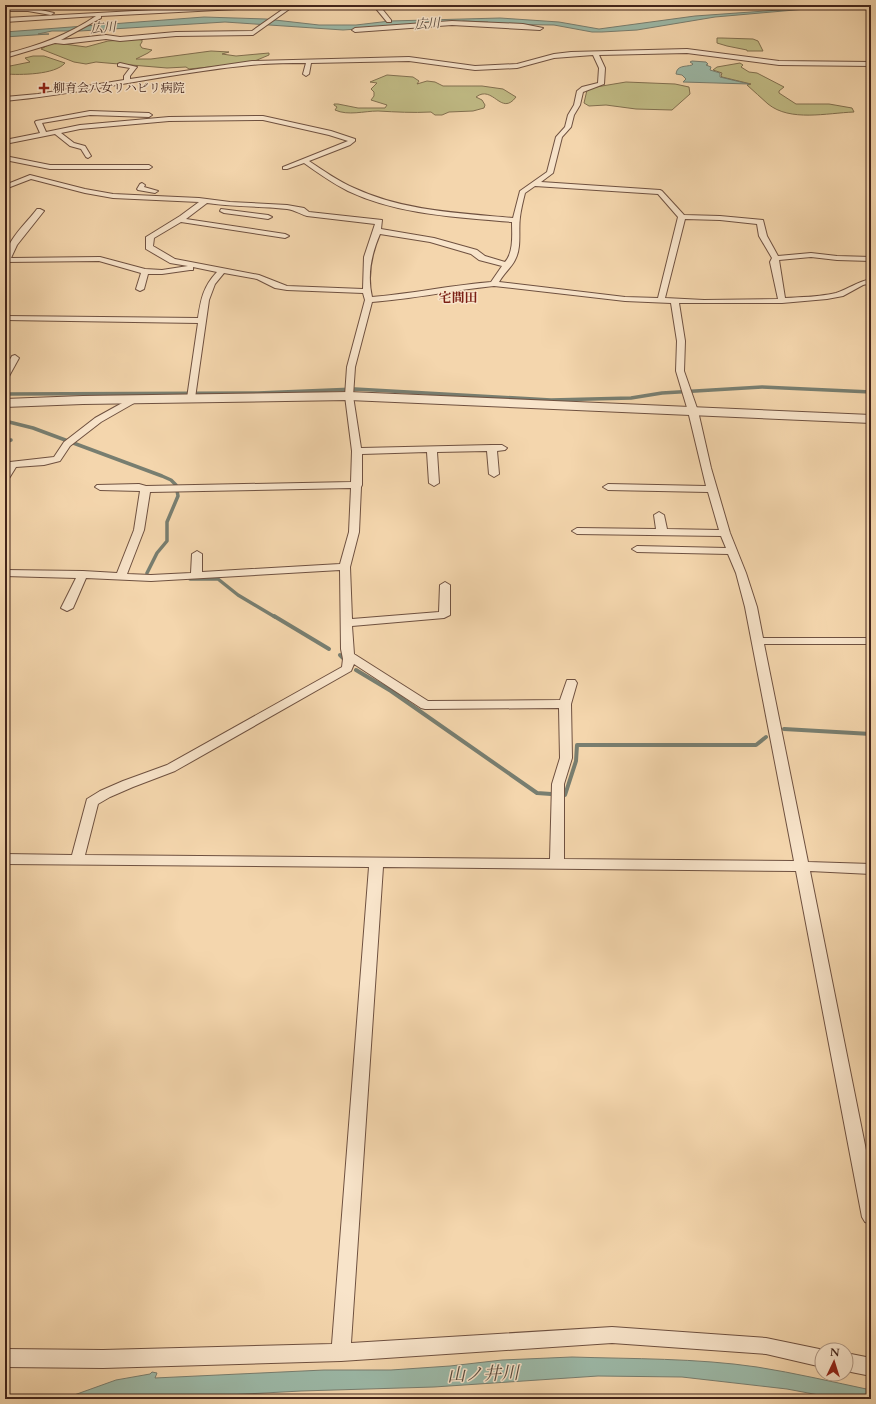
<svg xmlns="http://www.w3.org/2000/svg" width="876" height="1404" font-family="Cardo,'Noto Serif JP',serif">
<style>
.green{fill:#c1bc86;stroke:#827050}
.water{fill:#9cb9a8;stroke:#787e70}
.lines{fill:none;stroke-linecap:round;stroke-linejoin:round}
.stream-far1{stroke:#787e70;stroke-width:3.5}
.stream{stroke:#787e70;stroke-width:4}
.minor-casing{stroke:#6f5140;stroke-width:2}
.tertiary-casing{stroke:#6f5140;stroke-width:2}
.minor{fill:#f8e4ca;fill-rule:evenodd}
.tertiary{fill:#f8e4ca;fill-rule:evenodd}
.poi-dot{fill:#8f2418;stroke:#f8e4ca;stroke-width:1.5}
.labels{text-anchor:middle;stroke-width:3;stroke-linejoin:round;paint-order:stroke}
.far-poi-label{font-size:12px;fill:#43251b;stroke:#f8e4ca;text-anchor:start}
.far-water-label{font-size:13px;font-style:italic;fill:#594a3e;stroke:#f8e4ca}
.far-quarter-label{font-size:13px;font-weight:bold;fill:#7a1f14;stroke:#f8e4ca}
.near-water-label{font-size:18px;font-style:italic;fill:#594a3e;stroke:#f8e4ca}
</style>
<rect width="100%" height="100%" fill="#f4d6ad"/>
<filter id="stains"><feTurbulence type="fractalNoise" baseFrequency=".005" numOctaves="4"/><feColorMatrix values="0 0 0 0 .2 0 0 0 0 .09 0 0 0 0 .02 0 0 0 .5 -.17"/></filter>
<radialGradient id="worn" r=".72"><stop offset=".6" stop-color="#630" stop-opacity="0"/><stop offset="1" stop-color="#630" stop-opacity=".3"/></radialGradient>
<g class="green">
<polygon points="722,38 753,39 758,41 763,51 747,51 747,50 727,46 717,43 717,38"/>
<polygon points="136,39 142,40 142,42 140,45 142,48 152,50 148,53 136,59 151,59 211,51 229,52 222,54 236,56 269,53 269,55 250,63 189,69 186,67 167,68 107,63 96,62 86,64 74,62 41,49 50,44 57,43 86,47 108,41"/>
<path d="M33,56H44L65,63C55,75 20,75 5,74V67L30,62L25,58Z"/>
<path d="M740,63L743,65L741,67L749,72L757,73L784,87L779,91V93L796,104H829L852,108L854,112C827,113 790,122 768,104C761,98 754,91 747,85L751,84L722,77L721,76L722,73L713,70L717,67Z"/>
<path d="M387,75L413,77L419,81L417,84L427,81L435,82L443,86H482L503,89L516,97C501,117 493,84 476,97L482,100L485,105L484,108L473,111L449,112L442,115H435L431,112C413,113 396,112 378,111C364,111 348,116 335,110L337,107L334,105V104H338L358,108H385L387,105L371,100L374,96V92L371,89L377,83L370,82Z"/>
<polygon points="626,82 675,84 689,87 690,94 672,110 636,109 606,105 589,106 584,103 587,90 590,88"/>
</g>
<g class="water">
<polygon points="849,5 871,5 871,9 806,9 715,17 637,30 602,32 592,32 554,25 487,24 488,22 463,21 461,22 343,30 225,22 80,31 52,31 38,34 49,34 5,37 5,32 204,17 266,19 319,25 356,25 390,21 500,18 559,22 599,29 695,16"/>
<path d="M692,61L706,62L708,64L706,65L711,67L710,70L720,73V77L749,84L683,82L686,79L682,75L676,74C677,65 685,67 692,65L693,64L690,62Z"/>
<path d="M572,1357C633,1359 696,1358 757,1367C795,1373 833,1382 871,1390V1399H840L787,1389L682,1377L598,1376L434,1387L301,1391L154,1399H63L116,1380L150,1374L152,1372L157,1373L155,1378L324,1370H391L450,1366L502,1360Z"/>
</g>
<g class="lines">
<g class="stream-far1">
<polyline points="5,394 258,393 355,389 551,400 631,398 662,393 762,387 871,392"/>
<polyline points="5,421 33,428 162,476 171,480 176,485 178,496 167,522 167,541 157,553 147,573"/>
<polyline points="5,442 11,440"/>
<polyline points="190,579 218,579 238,595 275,617"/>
</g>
<g class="stream">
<polyline points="274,616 329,649"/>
<polyline points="340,655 343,658"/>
<polyline points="356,670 391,691 537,793 551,794"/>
<polyline points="784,729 871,734"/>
<polyline points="565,795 576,761 577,745 756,745 766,737"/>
</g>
<defs>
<g id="minor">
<path d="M246,5H276L273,7L101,16V18L61,40L106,35L120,37L176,32L252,31L289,5H295L253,35L176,36L120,41L106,39L64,44L55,43L5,58V54C38,46 68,35 96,16L5,22V18Z"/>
<polygon points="373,5 379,5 391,20 391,22 387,22"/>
<polygon points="5,7 28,7 54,13 51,15 28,11 5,11"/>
<polygon points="452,21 523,24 543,28 540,30 452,25 355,32 352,30 355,28"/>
<path d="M687,49L779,61L871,62V66L779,65L687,53L599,55L605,68L604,84L583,92L580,105L574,115L571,127L562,137L553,173L541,182L660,190L662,191L684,215L720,216L763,220L767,236L778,256L811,253L837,256L871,257V261L837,260L811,257L779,260L785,298C802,297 820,297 836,293C849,289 856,282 871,279V283L863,285L843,296L827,299L782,303H679L685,341L684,371L698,411L711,468L730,533L746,573L757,607L763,638H871V644H764L808,862L871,864V874L810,871L871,1175V1224L865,1222L862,1217L796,871L383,867L351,1343L612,1327L766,1338L824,1350H822V1367L766,1354L612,1343L341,1361L103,1368L5,1367V1349L103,1350L332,1344L369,867L5,864V854L72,855L87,799L100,791L123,781L167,765L342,667L343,659L341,649L340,570L151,581L86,578L73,608L67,611L61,608L76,578L5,576V570L83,571L117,573L134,530L140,491L100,490L95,487L97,485L139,484L146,486L351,482L352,451L345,396L347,367L365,300L363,293L287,290L275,288L257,279L224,273L215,284L209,300L195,398L191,401L188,400L187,398L198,323L6,320L5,316L198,318C201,299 203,287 217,272L193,267V270H190L162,274H148L144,289L140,291L136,289L141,273L99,261L5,262C5,241 25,225 37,209H40L44,211L17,245L11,258L100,257L145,269L162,270L188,266L170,263L146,249V237L180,216L199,202L113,198L85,193L31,179L5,189V185L30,175L85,189L113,194L199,198L230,202L287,205L304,208L309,212L382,220L381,229L434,238L477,250L485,256L505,262C514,252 512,234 512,222C457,217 399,215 348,191C332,183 318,173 304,163L287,169H283V167L348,141L329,135L263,120L169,121L80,129L61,133L74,143L85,146L91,156L88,158L86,157L81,149L70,146L55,134L5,144V140L40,133L35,122L36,121L90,111L149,113L152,115L149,117L90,115L42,123L46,132L80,125L169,117L263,116L331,131L355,139V141L350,145L309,161C324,171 338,181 354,188C403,211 459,213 513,218L520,191L547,172L556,137L565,127L568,115L574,105L577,91L582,87L598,83L599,68L593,55L554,58L517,68L475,70L409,61L311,63L309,74L306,76L303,74L306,63C288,63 269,63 251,65C168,73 88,93 5,101V97L38,94L124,80V76L130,68L118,66V64L120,63L137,67L130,76V79L252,61L409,57L475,66L517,64L554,54L571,52ZM535,186L658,194L678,217L658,298L625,297L499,282C504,273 511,268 515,260C522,247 518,231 520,217C521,209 523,201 525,193ZM207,203C233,207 260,206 287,209C295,210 300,214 307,216L375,224L364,257L363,289L287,286L259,275L175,259L153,246L154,238L181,222L285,238L289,236L285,234L186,219ZM685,219L720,220L757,224L759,236L772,258L770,262L778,299L704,300L665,298ZM380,234L430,242L471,254L479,260L502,266L491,282C451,285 412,294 372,297C367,275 371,255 380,234ZM494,286L625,301L671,303L677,341L676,371L688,411L706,486L608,484L603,487L608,490L708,492L719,530L667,529L664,515L659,512L654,515L656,529L577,528L572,531L577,534L721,536L726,548L637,546L632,549L637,552L728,554L736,573L745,607L794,861L564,859V784L572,758L571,704L577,683L575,680H567L560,700L428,701L354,654L352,626L444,618L450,615V585L445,582L440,585L439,612L352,619L350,567L359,532L361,487L362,485V454L427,452L429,483L434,486L439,483L437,452L487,451L489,474L494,477L499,474L497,451L505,450L507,448L502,445H492L361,448L353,396L355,367L372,302C413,299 453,290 494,286ZM351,488L349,532L340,564L202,572V554L197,551L192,554L191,573L151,575L127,574L144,530L150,492ZM354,664L421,708L425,709L559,708L560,758L552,784L550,859L85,855L98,804L110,797L133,787L175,771L351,671Z"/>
<polygon points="5,156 50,165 149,165 152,167 149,169 50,169 5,160"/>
<polygon points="142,183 145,185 144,187 158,191 155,193 138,190 137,189 140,184"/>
<polygon points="221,209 268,215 272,217 268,219 224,213 220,211"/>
<polygon points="15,355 19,358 8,378 5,379 5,368 12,356"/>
<polygon points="133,397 137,400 136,402 101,422 70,446 60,461 44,465 16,467 8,480 5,481 5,470 10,462 54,457 64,442 95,418"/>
<polygon points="846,1353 871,1358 871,1376 846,1371"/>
</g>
<polygon id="tertiary" points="349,392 871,415 871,423 349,400 83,404 5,407 5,399 83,396"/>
</defs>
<use href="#minor" class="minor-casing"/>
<use href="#tertiary" class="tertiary-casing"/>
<use href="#minor" class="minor"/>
<use href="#tertiary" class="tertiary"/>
</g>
<path class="poi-dot" d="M42 82h4v4h4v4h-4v4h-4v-4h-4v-4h4z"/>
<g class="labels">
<g class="far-poi-label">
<text x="53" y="92">柳育会八女リハビリ病院</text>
</g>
<g class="far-water-label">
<text transform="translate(427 23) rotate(-4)" y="5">広川</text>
<text transform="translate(103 27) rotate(-4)" y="5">広川</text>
</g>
<g class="far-quarter-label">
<text x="458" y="302">宅間田</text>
</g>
<g class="near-water-label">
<text transform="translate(483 1374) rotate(-2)" y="6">山ノ井川</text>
</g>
</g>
<rect width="876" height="1404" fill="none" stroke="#f4d6ad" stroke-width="20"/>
<rect x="6" y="6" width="864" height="1392" fill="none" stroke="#43251b" stroke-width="2"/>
<rect x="10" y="10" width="856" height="1384" fill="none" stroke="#43251b"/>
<g transform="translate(834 1362) rotate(4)"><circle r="19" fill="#f8e4ca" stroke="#b09884"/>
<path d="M0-3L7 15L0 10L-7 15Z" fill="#8f2418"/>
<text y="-6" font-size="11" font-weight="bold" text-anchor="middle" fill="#43251b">N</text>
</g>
<rect width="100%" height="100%" filter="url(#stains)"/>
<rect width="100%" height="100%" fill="url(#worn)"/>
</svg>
